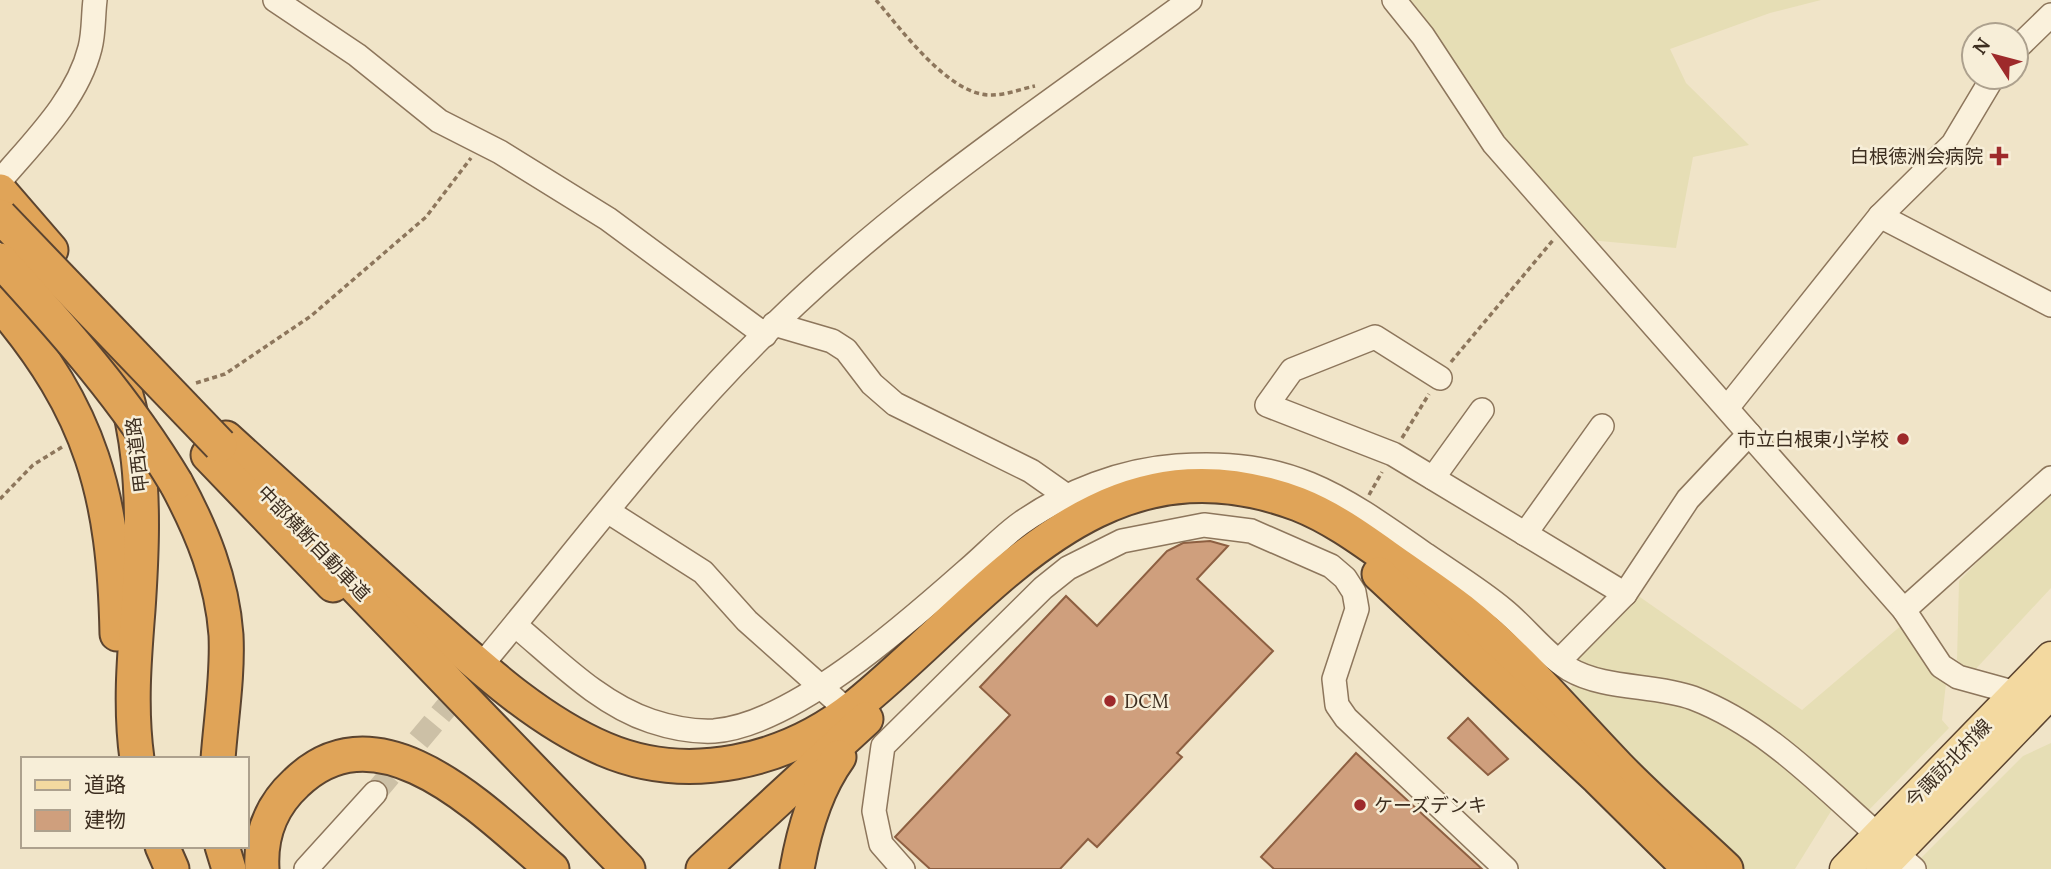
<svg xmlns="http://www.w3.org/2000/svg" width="2051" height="869" font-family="Lora,'Noto Sans JP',serif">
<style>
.farmland{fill:#e6deb5}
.building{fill:#cf9f7d;stroke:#8d5f41;stroke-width:2}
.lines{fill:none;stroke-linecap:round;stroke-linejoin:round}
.minor-tunnel{stroke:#ccc0a6;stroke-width:23;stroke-dasharray:23 11;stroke-linecap:butt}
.minor-casing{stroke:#8d765c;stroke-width:26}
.major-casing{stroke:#5b4430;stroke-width:33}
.highway-casing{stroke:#5b4430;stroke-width:37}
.path{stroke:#8d765c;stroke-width:3.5;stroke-dasharray:5 3.5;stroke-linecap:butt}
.minor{stroke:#faf1dc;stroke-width:23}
.major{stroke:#f3d9a0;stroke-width:30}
.highway{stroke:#e0a458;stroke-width:33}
.highway-bridge-casing{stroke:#5b4430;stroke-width:37;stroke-linecap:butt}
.highway-bridge{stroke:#e0a458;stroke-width:33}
.poi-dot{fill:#9e2a2b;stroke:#f7eed8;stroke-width:2.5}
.labels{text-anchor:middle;stroke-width:5;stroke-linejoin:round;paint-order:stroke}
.poi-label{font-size:19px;fill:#3d2e20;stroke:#f7eed8;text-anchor:end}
.street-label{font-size:19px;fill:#3d2e20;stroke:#f7eed8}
</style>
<rect width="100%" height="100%" fill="#f0e4c8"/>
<g class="farmland">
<polygon points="1405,0 1821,0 1770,13 1670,49 1686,83 1749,145 1693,157 1676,248 1589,240 1495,135"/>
<polygon points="2051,487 2051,588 1972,673 1957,660 1959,581"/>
<polygon points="1637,595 1802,710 1903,624 1946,683 1942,720 1949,728 1864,815 1773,734 1569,661"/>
<polygon points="1576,682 1690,701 1738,725 1833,808 1795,869 1742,869 1565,694"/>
<polygon points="2051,743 2051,869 1924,869 1916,863 2023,756"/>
</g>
<g class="building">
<polygon points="1210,541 1228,546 1197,579 1273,651 1177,753 1182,757 1097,847 1088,839 1060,869 930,869 895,837 1010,715 980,687 1066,596 1097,626 1167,551 1183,543"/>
<polygon points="1468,718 1508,759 1488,775 1448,738"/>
<polygon points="1356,753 1482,869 1274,869 1261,857"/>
</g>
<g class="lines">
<polyline class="minor-tunnel" points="375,793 489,656"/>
<defs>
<g id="minor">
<polyline points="275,0 357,55 439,121 500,152 608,219 765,335"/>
<polyline points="1394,0 1423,36 1494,144 1904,610 1941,666 1958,677 2027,696"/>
<polyline points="2016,49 2051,15"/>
<path d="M0,181C33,142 77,100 90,48C94,33 93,16 95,0"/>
<polyline points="1880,216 2051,305"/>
<polyline points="774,324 832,341 846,350 872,384 895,404 1031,471 1068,497"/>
<polyline points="1440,378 1375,337 1292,370 1267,405 1393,454 1625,594"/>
<polyline points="1727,408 1880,216 1953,144 1993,77"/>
<polyline points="1433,478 1482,410"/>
<polyline points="609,512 703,572 747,621 839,703"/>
<polyline points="1525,534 1602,426"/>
<polyline points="1904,610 2051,478"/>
<path d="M515,625C556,659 599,704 651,721C672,728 693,732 714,731C795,725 913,618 973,565C989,551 1004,535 1021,523C1067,491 1122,470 1177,466C1289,458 1339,494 1426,555C1452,573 1480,590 1504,610C1526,628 1545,654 1569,669C1605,690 1654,684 1693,698C1766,726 1820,784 1878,835"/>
<path d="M489,656C582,544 671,424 776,323C902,200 1049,103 1190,0"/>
<polyline points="1559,661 1625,594 1688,499 1749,434"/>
<polyline points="1896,853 1914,869"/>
<polyline points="306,869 375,793"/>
<polyline points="903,869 881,844 874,811 883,746 1043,588 1068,568 1122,541 1204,525 1251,531 1331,566 1345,578 1354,592 1357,609 1334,679 1337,705 1346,718 1506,869"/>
</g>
<g id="major">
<polyline points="1845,869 2051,657"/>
<polyline points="1881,869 2051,693"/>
</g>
<g id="highway">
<polyline points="0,191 51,250"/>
<path d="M0,304C92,412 114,495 117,634"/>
<path d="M96,318C146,414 145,505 138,610C134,660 130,709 137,759"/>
<path d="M226,438C290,496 354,554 418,612C475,662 534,719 604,749C688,785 786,762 856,706C990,598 1098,429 1298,504C1336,519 1368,544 1401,567C1421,581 1442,595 1461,610C1519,656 1567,714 1618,767C1652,802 1690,835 1726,869"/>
<polyline points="208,455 333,585"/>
<path d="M176,483C202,531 222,580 226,635C228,676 221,718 218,759"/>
<polyline points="326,556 628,869"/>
<polyline points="1379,574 1598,778 1690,869"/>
<polyline points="162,846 172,869"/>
<polyline points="222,846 229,869"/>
<path d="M262,869C260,835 271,806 296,783C381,701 488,815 552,869"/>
<polyline points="703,869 866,719"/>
<path d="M797,869C804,830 815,790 839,757"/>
</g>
</defs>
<use href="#minor" class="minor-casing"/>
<use href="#major" class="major-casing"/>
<use href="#highway" class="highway-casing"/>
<g class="path">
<path d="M876,0C901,29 950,97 992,95C1006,95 1021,89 1035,86"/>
<polyline points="1451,362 1554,239"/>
<polyline points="196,383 225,374 311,316 426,217 471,158"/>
<polyline points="1402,438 1429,394"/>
<polyline points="1369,495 1382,472"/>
<polyline points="0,499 33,465 62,447"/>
</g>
<use href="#minor" class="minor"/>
<use href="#major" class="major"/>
<use href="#highway" class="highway"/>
<defs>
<g id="highway-bridge">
<polyline points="0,216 220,445"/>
<path d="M0,260C65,331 127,401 176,483"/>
</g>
</defs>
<use href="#highway-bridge" class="highway-bridge-casing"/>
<use href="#highway-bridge" class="highway-bridge"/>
</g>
<g class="poi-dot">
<path d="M1995.5 145.5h7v7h7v7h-7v7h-7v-7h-7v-7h7z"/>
<circle cx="1903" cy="439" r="7"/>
<circle cx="1110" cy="701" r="7"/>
<circle cx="1360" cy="805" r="7"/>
</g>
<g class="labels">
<g class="poi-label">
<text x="1983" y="163">白根徳洲会病院</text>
<text x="1889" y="446">市立白根東小学校</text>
<text x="1124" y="708" text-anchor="start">DCM</text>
<text x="1374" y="812" text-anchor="start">ケーズデンキ</text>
</g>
<g class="street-label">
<text transform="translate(137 455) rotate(-97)" y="7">甲西道路</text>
<text transform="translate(314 543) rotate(46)" y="7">中部横断自動車道</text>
<text transform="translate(1948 763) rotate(-46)" y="7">今諏訪北村線</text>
</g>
</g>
<rect x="21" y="757" width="228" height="91" fill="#f7eed8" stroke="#ada18e" stroke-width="2"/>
<rect x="35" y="780" width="35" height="10" fill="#f3d9a0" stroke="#ada18e" stroke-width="2"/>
<text x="84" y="792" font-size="21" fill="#3d2e20">道路</text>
<rect x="35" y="810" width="35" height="21" fill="#cf9f7d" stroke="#ada18e" stroke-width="2"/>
<text x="84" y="827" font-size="21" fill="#3d2e20">建物</text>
<g transform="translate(1995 56) rotate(306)"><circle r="33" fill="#f7eed8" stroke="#ada18e" stroke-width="2"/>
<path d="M0-5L12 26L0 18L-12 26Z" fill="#9e2a2b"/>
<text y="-10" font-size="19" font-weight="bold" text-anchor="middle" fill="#3d2e20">N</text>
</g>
</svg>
